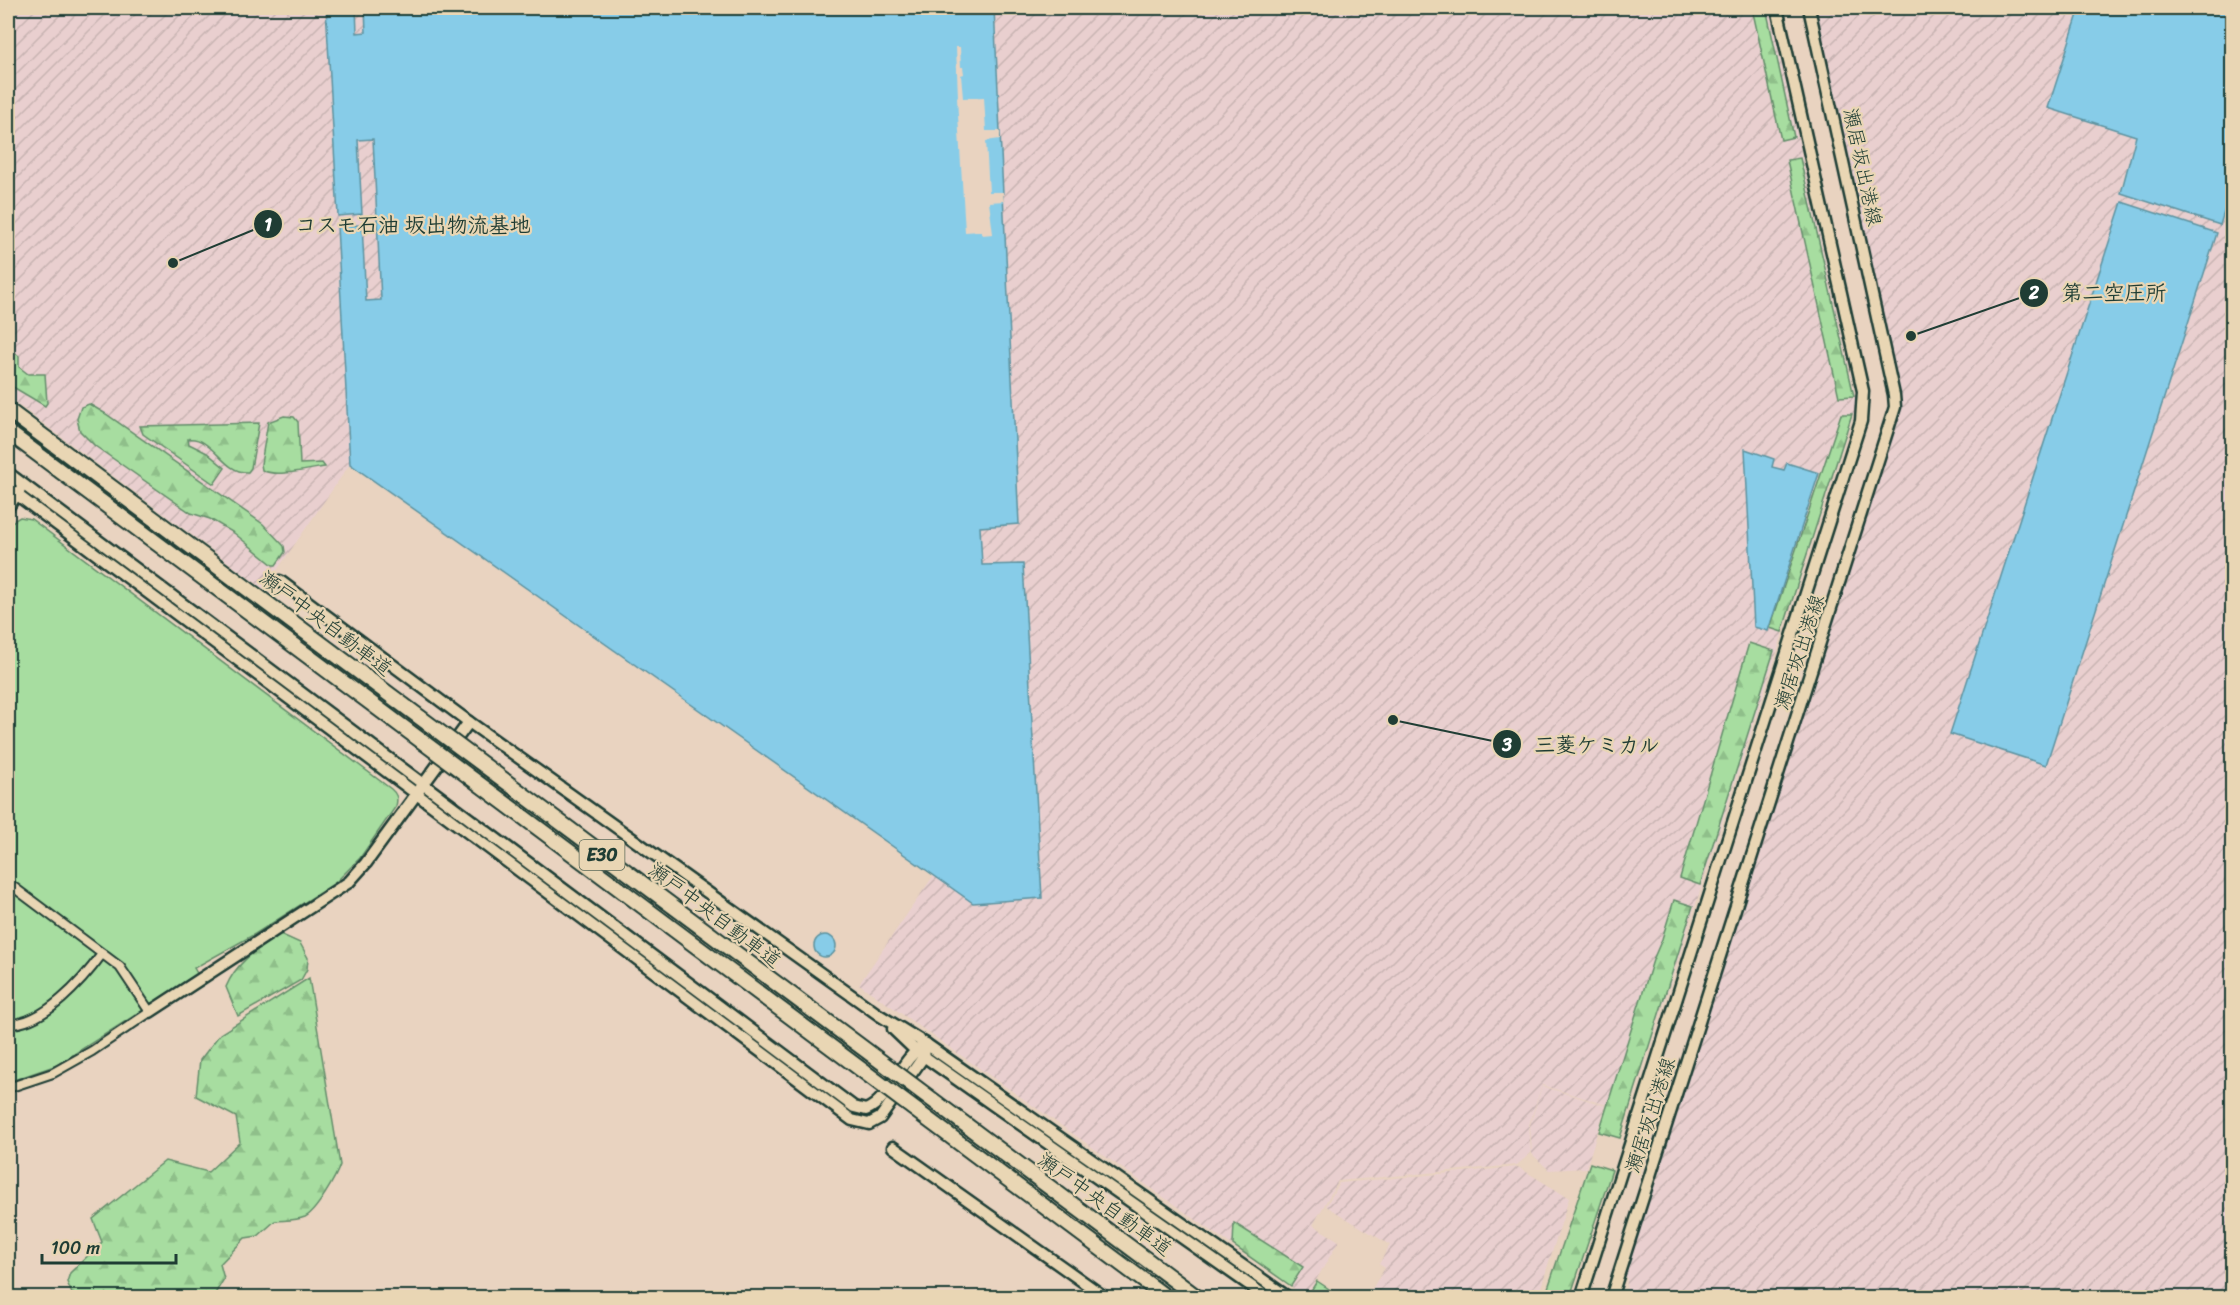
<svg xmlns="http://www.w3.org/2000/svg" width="2240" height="1305" font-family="Sriracha,'Klee One',sans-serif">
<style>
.industrial{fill:url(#industrial-furrows)}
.forest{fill:url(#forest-firs);stroke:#638d6a;stroke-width:1.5}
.green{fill:#a7dda0;stroke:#638d6a;stroke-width:1.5}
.water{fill:#87cce8;stroke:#5d93a0;stroke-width:1.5}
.pier{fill:#e9d3c0}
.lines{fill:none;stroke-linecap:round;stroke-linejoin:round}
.street-casing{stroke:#1f3d34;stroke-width:12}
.secondary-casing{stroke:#1f3d34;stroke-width:15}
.street{stroke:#e9d6b4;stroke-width:8}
.secondary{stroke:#e9d6b4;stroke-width:10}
.rail{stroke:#1f3d34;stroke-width:3;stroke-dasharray:9 4.5;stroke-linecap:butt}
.highway-bridge-casing{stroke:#1f3d34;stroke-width:18;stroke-linecap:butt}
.highway-bridge{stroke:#e9d6b4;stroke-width:14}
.labels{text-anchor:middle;stroke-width:4.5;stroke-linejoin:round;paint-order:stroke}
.shield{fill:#e9d6b4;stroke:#5c6b5a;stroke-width:1.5}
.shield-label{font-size:18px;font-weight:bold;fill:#1f3d34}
.street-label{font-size:20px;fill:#1f3d34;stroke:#e9d6b4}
.leader{fill:none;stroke:#1f3d34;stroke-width:2}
.callout-dot{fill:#1f3d34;stroke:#e9d6b4;stroke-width:2}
.mark-label{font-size:18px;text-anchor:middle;font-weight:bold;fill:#fff}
.callout-label{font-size:21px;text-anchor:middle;font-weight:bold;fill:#1f3d34;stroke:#e9d6b4;stroke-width:4.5;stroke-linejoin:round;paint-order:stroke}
</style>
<defs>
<pattern id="industrial-furrows" width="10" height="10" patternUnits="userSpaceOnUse" patternTransform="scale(1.5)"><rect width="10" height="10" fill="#e9cfcf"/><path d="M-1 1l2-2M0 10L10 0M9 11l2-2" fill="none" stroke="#c7b3b2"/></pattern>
<pattern id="forest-firs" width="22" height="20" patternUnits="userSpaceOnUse" patternTransform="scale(1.5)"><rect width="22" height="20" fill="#a7dda0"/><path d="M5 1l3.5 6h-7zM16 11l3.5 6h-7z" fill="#8fbf8a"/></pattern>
</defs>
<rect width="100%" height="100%" fill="#e9d3c0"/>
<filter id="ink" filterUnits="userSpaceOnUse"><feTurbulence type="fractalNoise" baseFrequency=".0167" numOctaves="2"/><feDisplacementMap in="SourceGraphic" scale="12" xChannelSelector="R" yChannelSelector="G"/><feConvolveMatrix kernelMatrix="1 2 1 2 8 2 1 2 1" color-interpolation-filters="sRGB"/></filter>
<g filter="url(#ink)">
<g class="industrial">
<polygon points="8,8 326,8 338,215 362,214 358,139 373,138 381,300 366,301 362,225 337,227 350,464 264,589 8,397"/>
<polygon points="356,8 365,8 366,33 356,33"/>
<polygon points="994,8 1769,8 1857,403 1629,1112 1542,1085 1529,1125 1531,1153 1517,1165 1338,1181 1313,1225 1339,1241 1306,1297 859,984 934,875 973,903 1042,897 1023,564 982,565 980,527 1019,524"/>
<polygon points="1812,8 2080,8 2048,107 2136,136 2120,191 2220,225 2232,186 2232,1297 1626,1298 1627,1278 1625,1277 1901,406"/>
<polygon points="1542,1086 1606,1106 1586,1168 1549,1170 1532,1154 1530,1125"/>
<polygon points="1518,1167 1569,1198 1538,1297 1367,1297 1385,1268 1379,1264 1390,1245 1326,1206 1339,1183"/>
</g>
<g class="forest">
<polygon points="1752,8 1766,8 1794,137 1781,140"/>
<polygon points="1800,158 1854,396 1839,397 1787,160"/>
<polygon points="8,341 11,342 12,350 19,356 19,367 28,374 45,374 47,403 45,406 8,384"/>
<polygon points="89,404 106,414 263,524 284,546 285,552 276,565 273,565 234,533 210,519 191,513 95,446 80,431 77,419 81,407"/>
<polygon points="1841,414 1852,414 1782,632 1770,628"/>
<path d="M284,416L294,417L298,422L300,464L322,463L325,467C309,469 276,478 262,470L261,464L268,422Z"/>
<path d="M259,423L251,468L248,472C223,474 213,436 188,439L189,444L207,453L225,468L214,484L143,434L140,426Z"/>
<polygon points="1749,643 1774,651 1700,885 1680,878"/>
<polygon points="1674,900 1693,906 1620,1138 1599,1132 1653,960 1662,939"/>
<path d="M280,934L300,943L308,958L307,969L301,980L238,1016L226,987C237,961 258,949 280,934Z"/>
<path d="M309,978L340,1165C336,1177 316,1212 305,1217C295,1221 285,1220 275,1221L258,1236L245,1238L220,1264L224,1279L213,1297L73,1296L67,1282L70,1273L102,1242L93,1219L165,1161L208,1172L240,1142L236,1117L196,1096L200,1060L220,1034Z"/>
<polygon points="1590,1163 1612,1170 1570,1297 1545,1297"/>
<polygon points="1234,1223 1303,1267 1291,1286 1233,1245"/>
<polygon points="1317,1281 1335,1293 1332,1297 1307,1297"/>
</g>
<path class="green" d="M20,517L31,519L391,789C397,794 398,798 396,806L360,858L335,883L255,934L194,968L198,975L57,1065L8,1082V524Z"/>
<g class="water">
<polygon points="326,8 356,8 357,33 366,32 365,8 994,8 1019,524 980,527 982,565 1023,564 1042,898 973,903 350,464 337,226 362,225 366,301 381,300 373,139 358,140 362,214 338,216"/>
<polygon points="2080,8 2232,8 2232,186 2220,225 2121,193 2136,136 2048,108"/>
<polygon points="2122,202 2217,233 2046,765 1950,734"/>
<polygon points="1745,449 1774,459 1772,467 1784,470 1787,463 1819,473 1768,631 1754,627"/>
<circle cx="825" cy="946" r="11"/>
</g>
<polygon class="pier" points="956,47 960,47 961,67 963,67 964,74 961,75 963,98 984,97 986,131 1000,131 1000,139 986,141 989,192 1003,192 1004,201 989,202 993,234 982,235 981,231 965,232 957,98 958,97"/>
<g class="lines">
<defs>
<g id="street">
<polyline points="8,883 120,967 150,1012 92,1051 53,1073 8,1088"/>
<path d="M8,1024C44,1025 83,980 102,954"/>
</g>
<g id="secondary">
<path d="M8,473L854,1107L866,1110C892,1099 899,1058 926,1044"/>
<polyline points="8,488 852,1120 869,1124 880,1118 924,1056 926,1044"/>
<polyline points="8,507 20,490"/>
<polyline points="280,581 469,722 879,1015 926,1044 1289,1298"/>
<polyline points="150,1012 349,882 366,863 469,722"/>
<polyline points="893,1029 915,1050 1268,1298"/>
<polyline points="893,1147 1106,1298"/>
<polyline points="1581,1298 1861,421 1863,391 1777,8"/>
<polyline points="1611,1298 1895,407 1894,395 1809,8"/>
</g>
</defs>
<use href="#street" class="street-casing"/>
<use href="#secondary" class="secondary-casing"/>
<use href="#street" class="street"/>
<use href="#secondary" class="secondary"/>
<polyline class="rail" points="8,419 1186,1298"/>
<defs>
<g id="highway-bridge">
<polyline points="8,410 1198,1298"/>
<polyline points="8,432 1167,1298"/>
</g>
</defs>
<use href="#highway-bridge" class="highway-bridge-casing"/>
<use href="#highway-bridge" class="highway-bridge"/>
</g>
</g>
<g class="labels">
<rect class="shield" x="579.5" y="840" width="45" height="30" rx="4.5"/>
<g class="shield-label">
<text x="602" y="861">E30</text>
</g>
<g class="street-label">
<text transform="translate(1863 167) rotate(78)" y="7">瀬居坂出港線</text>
<text transform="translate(326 623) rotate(37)" y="7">瀬戸中央自動車道</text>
<text transform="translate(1799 652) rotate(-72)" y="7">瀬居坂出港線</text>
<text transform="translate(715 915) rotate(37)" y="7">瀬戸中央自動車道</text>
<text transform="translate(1650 1115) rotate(-72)" y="7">瀬居坂出港線</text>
<text transform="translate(1105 1204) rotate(36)" y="7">瀬戸中央自動車道</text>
</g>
</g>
<path class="leader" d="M173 263L268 224M1911 336L2034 293M1393 720L1507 744"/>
<g class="callout-dot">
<circle cx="173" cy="263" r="6"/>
<circle cx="1911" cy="336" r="6"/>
<circle cx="1393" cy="720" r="6"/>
<circle cx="268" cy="224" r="15"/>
<circle cx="2034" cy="293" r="15"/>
<circle cx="1507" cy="744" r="15"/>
</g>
<g class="mark-label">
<text x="268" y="231">1</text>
<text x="2034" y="299">2</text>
<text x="1507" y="751">3</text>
</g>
<g class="callout-label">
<text x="413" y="232">コスモ石油 坂出物流基地</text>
<text x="2114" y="300">第二空圧所</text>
<text x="1597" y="752">三菱ケミカル</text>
</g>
<rect width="2240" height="1305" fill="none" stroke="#e9d6b4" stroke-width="30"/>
<rect x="15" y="15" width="2210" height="1275" fill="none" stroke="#1f3d34" stroke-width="2" filter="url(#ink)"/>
<path d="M42 1254v9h134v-9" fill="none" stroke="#1f3d34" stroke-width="3"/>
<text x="51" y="1254" font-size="18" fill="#1f3d34" stroke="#e9d6b4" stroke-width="4.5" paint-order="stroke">100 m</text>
</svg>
